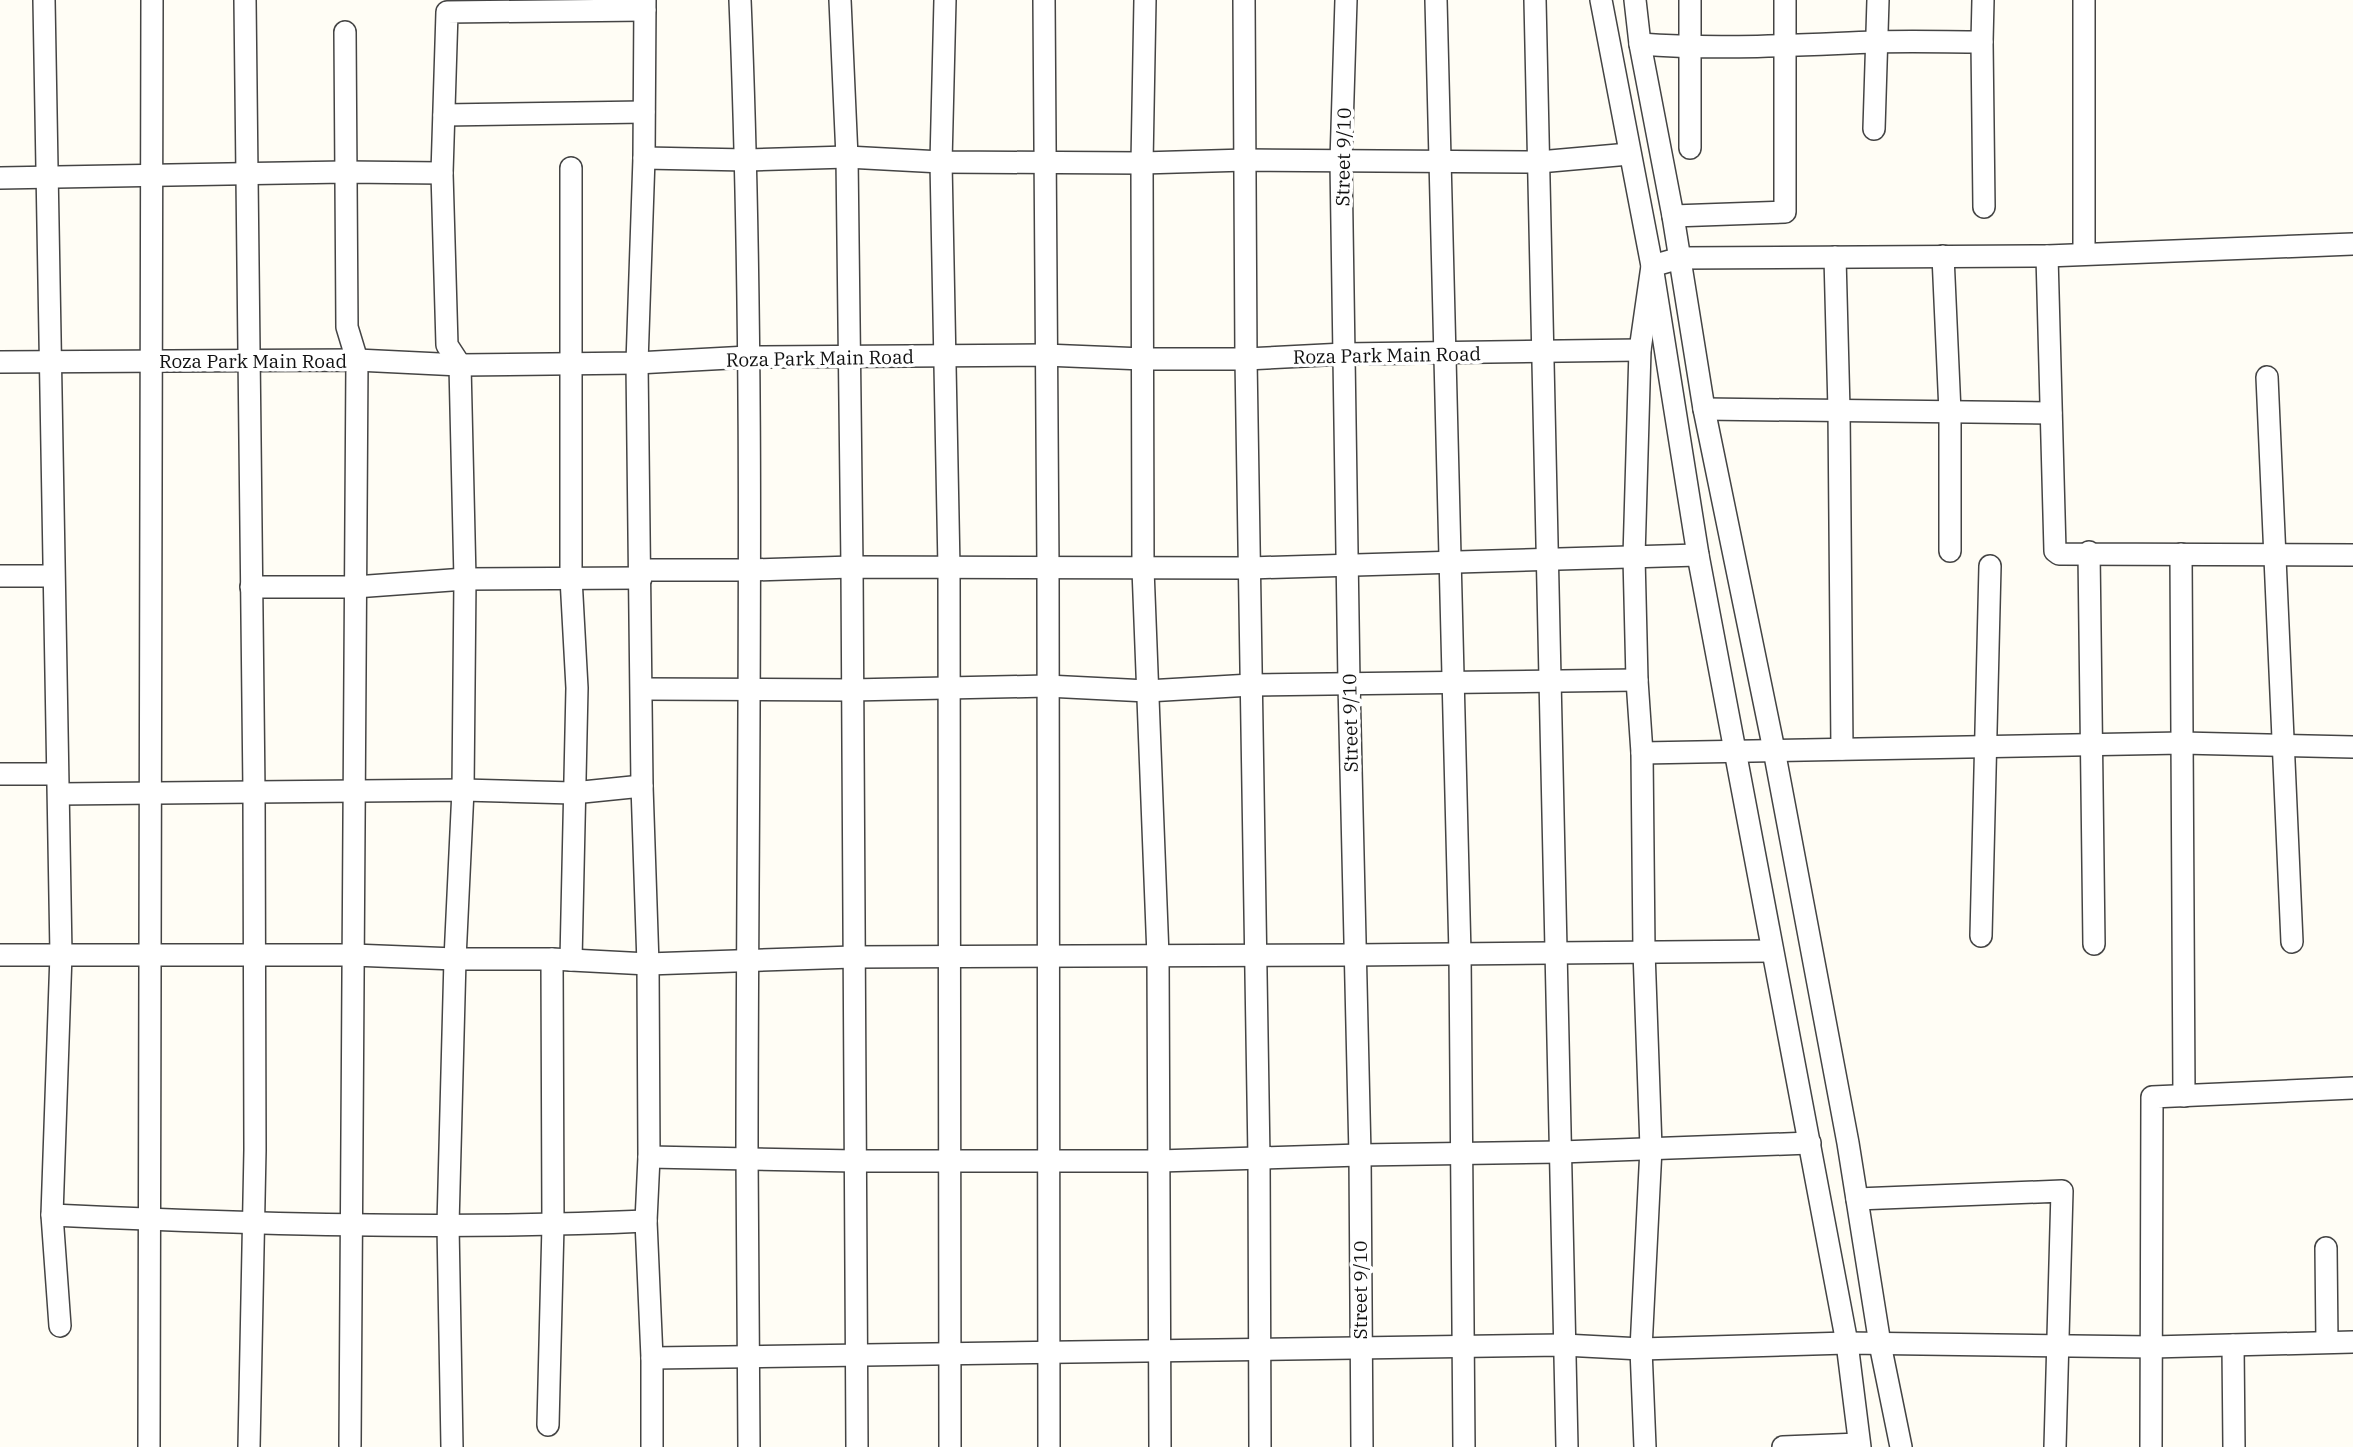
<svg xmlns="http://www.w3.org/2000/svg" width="2353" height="1447" font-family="'IBM Plex Serif',serif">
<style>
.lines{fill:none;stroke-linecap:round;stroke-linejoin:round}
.minor-casing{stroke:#444;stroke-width:24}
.minor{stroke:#fff;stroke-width:21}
.labels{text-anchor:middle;stroke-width:7;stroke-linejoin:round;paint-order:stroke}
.street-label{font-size:19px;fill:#111;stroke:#fff}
</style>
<rect width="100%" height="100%" fill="#fffdf5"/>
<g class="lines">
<defs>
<g id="minor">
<polyline points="44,0 61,954 52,1215 60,1326"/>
<polyline points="245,0 254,792 255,1150 249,1447"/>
<polyline points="645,0 644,158 637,363 642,786 648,964 649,1157 646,1221 652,1358 652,1447"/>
<path d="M740,0C756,385 747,771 747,1156C747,1253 749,1350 749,1447"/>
<polyline points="840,0 847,157 852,567 857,1447"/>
<polyline points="945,0 941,162 949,568 950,1447"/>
<polyline points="1044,0 1048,567 1049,1447"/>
<polyline points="1145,0 1142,163 1143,569 1158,956 1160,1447"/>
<polyline points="1244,0 1246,359 1259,1158 1260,1447"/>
<polyline points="1346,0 1341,161 1349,683 1360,1155 1362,1447"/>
<polyline points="1436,0 1460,954 1464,1447"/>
<polyline points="1535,0 1567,1447"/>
<polyline points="1601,0 1652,266 1640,350 1634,557 1637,680 1642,753 1644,951 1651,1148 1641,1349 1645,1447"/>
<polyline points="1635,0 1640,44 1673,216 1704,409 1774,750 1848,1143 1880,1344 1901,1447"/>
<polyline points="2084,0 2084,254"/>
<polyline points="345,32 347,327 357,360 350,1445"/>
<polyline points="1982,42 1984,207"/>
<path d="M1640,44C1719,50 1796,45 1875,42C1911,41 1947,42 1982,42L1983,0"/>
<polyline points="444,115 644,112"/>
<polyline points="1874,129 1878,0"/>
<polyline points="1690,148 1690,0"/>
<polyline points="644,158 747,160 847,157 941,162 1142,163 1246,160 1539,162 1629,154"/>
<polyline points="571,168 571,578 577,688 571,960"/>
<polyline points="0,178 345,172 442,173"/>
<polyline points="1673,216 1785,212 1785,0"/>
<polyline points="1943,256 1950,412 1950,551"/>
<polyline points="2047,256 2055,551 2059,554 2353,555"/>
<polyline points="1835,257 1839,410 1842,749"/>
<polyline points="0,362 357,360 460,365 637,363 748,357 1045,355 1143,359 1246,359 1344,354 1640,350"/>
<polyline points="2267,377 2292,942"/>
<polyline points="1704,409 2051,413"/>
<polyline points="2089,552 2094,944"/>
<polyline points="2181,554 2184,1096"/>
<polyline points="641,570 750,570 852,567 1250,568 1698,555"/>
<polyline points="0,576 53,576"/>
<polyline points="251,587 355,587 465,579 641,578"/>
<polyline points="642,689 851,690 1047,686 1147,691 1251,685 1637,680"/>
<polyline points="1642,753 2182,743 2353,747"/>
<polyline points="0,774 57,774"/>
<polyline points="59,794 463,790 573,793 642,786"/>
<polyline points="1981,936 1990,566"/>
<polyline points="0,955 353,955 455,959 552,959 648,964 853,957 1354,955 1772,951"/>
<polyline points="649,1157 855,1161 1159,1161 1360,1155 1561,1152 1810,1143"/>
<polyline points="1857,1199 2062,1191 2055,1447"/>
<path d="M52,1215C250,1224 448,1230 646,1221"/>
<polyline points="2326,1248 2327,1342"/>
<polyline points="2233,1345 2234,1447"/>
<polyline points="652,1358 1564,1345 1641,1349 1847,1343 2152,1347 2353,1342"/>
<polyline points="548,1425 553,1225 552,959"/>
<polyline points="149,1447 152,0"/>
<polyline points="452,1447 448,1225 455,959 463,790 465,579 460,365 447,345 442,173 447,12 645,10"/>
<polyline points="1783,1447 1859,1444"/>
<polyline points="1860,1447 1847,1343 1698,555 1652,266 1680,258 2047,256 2353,244"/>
<polyline points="2151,1447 2152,1097 2353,1088"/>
</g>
</defs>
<use href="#minor" class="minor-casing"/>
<use href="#minor" class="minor"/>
</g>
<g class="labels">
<g class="street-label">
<text transform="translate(1343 157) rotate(-89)" y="7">Street 9/10</text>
<text transform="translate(1387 355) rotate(-1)" y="7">Roza Park Main Road</text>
<text transform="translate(820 358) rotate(-1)" y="7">Roza Park Main Road</text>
<text x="253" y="368">Roza Park Main Road</text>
<text transform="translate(1350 723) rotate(-91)" y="7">Street 9/10</text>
<text transform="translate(1360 1290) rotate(-90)" y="7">Street 9/10</text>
</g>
</g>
</svg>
